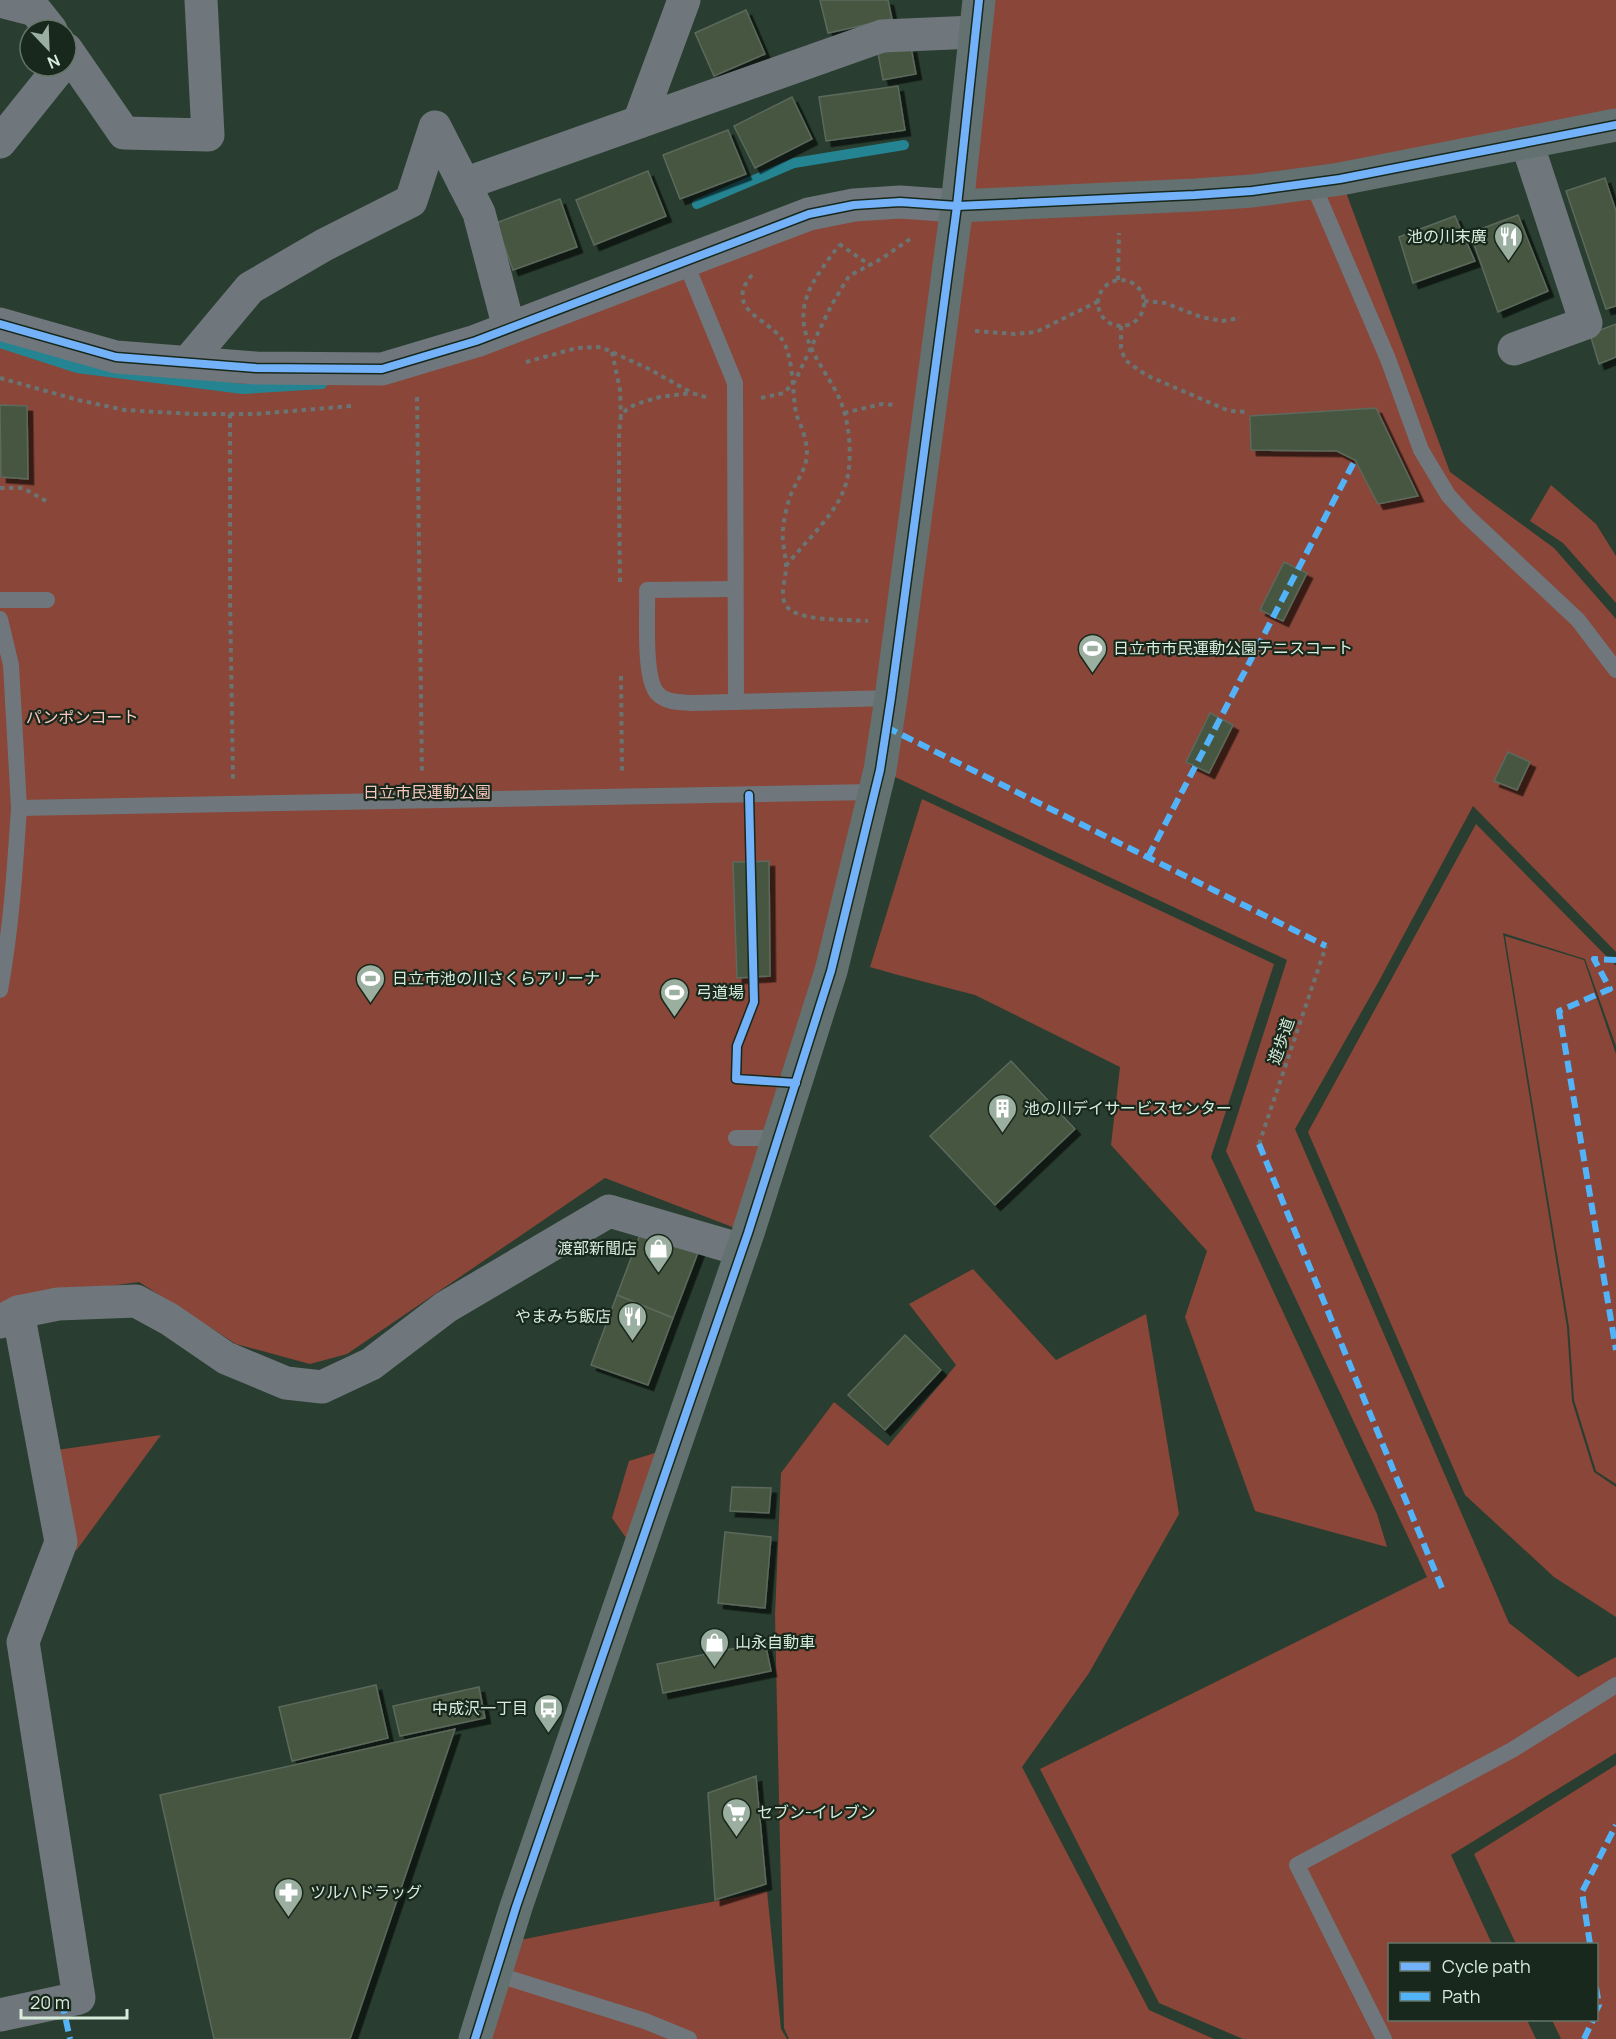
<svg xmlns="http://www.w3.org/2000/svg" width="1616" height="2039" font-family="Manrope,'Noto Sans JP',sans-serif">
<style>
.green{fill:#8a4638}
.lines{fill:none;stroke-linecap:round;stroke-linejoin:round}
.stream{stroke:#248492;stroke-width:10}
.building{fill:#465741;stroke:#5c695b;stroke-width:1.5;filter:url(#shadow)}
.path{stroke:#6a7473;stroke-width:4;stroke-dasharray:4.5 4.5;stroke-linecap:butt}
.lane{stroke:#6f777c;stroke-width:16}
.street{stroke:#6f777c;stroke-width:33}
.secondary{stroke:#647171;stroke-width:33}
.quiet{stroke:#52b3f8;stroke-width:6;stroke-dasharray:12 6;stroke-linecap:butt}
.cycleway-casing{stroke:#18281c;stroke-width:11}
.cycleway{stroke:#73b2f8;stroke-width:8}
.labels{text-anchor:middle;stroke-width:4.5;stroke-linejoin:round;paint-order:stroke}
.poi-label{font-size:16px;fill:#d7ecdb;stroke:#18281c;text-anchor:start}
.park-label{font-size:16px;fill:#f9c8bd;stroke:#18281c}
.street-label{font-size:16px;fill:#d7ecdb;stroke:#18281c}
</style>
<defs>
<filter id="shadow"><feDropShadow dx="5.5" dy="5.5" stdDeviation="0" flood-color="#0009"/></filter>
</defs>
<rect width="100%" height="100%" fill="#293e30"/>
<g class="green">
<polygon points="979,0 1616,0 1616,125 1341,179 1450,472 1554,548 1616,619 1616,952 1473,806 1379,981 1295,1129 1509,1623 1578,1677 1616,1657 1616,1753 1451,1855 1492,1944 1390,1944 1390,2020 1527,2020 1536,2039 1243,2039 1159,2003 1040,1769 1427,1577 1226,1151 1287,960 880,770 748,1233 605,1178 347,1354 310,1364 236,1344 139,1282 7,1300 0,1304 0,324 116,357 382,369 809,214 957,206"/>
<polygon points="1551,485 1596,524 1616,556 1616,603 1563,543 1530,521"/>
<polygon points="922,799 1274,964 1211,1157 1377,1514 1387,1547 1255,1511 1185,1317 1207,1251 1111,1145 1120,1067 975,995 898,975 870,967"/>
<polygon points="1476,824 1616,966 1616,1046 1585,959 1503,933 1567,1327 1572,1401 1594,1472 1616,1487 1616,1617 1554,1577 1465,1495 1308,1132"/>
<polygon points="1505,936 1584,960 1616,1054 1616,1484 1596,1471 1574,1400 1569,1327"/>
<polygon points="973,1269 1056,1360 1146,1314 1179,1514 1089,1673 1022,1767 1149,2010 1214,2039 789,2039 784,2028 775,1615 781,1473 834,1402 888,1446 956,1365 909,1304"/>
<polygon points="161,1435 76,1551 57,1450"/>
<polygon points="658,1452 629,1542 612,1518 629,1461"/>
<polygon points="1616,1765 1616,2039 1561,2039 1552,2020 1596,2020 1596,1944 1516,1944 1474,1854"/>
<polygon points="767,1891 781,2029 787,2039 481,2039 515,1941"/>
</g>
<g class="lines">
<g class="stream">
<polyline points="697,204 794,163 904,145"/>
<polyline points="0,343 77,368 243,389 322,384"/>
</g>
</g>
<g class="building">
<polygon points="820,0 888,0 892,19 828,33"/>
<polygon points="746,10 765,54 714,76 695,33"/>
<polygon points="911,47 916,74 883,80 878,53"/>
<polygon points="898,86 905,130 826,141 819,97"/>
<polygon points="792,97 812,139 755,168 734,126"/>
<polygon points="728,130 746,174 680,199 663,155"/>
<polygon points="648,171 666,216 594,245 576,200"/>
<polygon points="1605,178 1616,211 1616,306 1606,309 1566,191"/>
<polygon points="560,199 577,247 513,270 496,223"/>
<polygon points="1518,215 1548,291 1498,312 1470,233"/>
<polygon points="1455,216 1475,261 1413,283 1399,237"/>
<polygon points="1616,324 1616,357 1599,364 1590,334"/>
<polygon points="0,405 27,406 28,479 1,477"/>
<polygon points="1376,408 1418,496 1378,504 1355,460 1337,451 1251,450 1250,416"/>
<polygon points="1284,562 1307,573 1283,621 1260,610"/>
<polygon points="1210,713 1233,725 1209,773 1186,762"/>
<polygon points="1508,752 1530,762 1517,790 1494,781"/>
<polygon points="769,861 770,976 753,977 751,862"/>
<polygon points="733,862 751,862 753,977 737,978"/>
<polygon points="1011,1061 1075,1129 995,1205 930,1136"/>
<polygon points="643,1227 699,1250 673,1318 617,1295"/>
<polygon points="617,1295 673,1318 648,1385 591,1365"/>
<polygon points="905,1335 941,1370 885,1430 848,1395"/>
<polygon points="732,1487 771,1488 769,1513 730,1511"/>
<polygon points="725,1532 771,1537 765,1608 718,1603"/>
<polygon points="765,1642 771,1671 663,1693 657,1664"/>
<polygon points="376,1685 388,1738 292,1761 279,1707"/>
<polygon points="479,1687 485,1718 400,1736 393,1706"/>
<polygon points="455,1729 350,2039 214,2039 160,1795"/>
<polygon points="756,1776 766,1884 715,1900 708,1793"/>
</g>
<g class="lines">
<g class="path">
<polyline points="839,244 870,265"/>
<path d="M752,275C723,309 768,319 781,338C794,355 792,392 796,413C798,420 802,427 804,435C812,463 802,470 791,494C787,505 784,518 783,529C781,542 787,557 786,570C785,580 781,592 784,601C789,623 848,619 868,621"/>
<polyline points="1118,280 1119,233"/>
<circle cx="1121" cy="303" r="23"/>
<polyline points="1144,301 1165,303 1201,317 1222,321 1240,318"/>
<polyline points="1121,326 1121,348 1125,360 1146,375 1229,411 1248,412"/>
<polyline points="975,331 1015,334 1036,332 1099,301"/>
<polyline points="612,352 620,390 621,416"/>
<polyline points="526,362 577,348 601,347 649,369 692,393 709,398"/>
<polyline points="0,378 78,400 125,410 193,414 256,414 351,406"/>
<polyline points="417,397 422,774"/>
<polyline points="761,398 784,393 795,381 831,306 849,276 881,259 910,239"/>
<polyline points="844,413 882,404 896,405"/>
<polyline points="230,414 230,596 233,780"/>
<polyline points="0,488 23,488 46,501"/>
<path d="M786,566C803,544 831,519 842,494C854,470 851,425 840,400C826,368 794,338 806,299C812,279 827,262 839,245"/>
<polyline points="620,582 619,493 619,432 621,416 627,409 636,404 660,397 691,393"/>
<polyline points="621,676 622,771"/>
<polyline points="1259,1144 1326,946"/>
</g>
<g class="lane">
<polyline points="1312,182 1388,359 1421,450 1448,495 1467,516 1578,620 1616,670"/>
<polyline points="685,261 735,383 736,702"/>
<path d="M735,589L647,590C648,613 643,676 657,693C666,703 680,702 692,703L891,698"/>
<polyline points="0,600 47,600"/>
<polyline points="0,619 11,665 19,808 874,792"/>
<path d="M0,990C11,930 15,869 19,808"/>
<polyline points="736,1138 778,1138"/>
<polyline points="496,1974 645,2021 689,2039"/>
<polyline points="1384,2039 1297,1865 1512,1750 1616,1685"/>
</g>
<g class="street">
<polyline points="0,1 35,10 51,30"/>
<polyline points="66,49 124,133 208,135 201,0"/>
<polyline points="639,122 684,0"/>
<polyline points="0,142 61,66"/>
<polyline points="464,184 882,36 975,32"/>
<polyline points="0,324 116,357 256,368 382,369 476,341 809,214 854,205 900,202 957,206"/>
<polyline points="1514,349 1586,323 1527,143"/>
<polyline points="188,362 250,288 324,245 411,201 435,127 479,213 509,328"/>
<polyline points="0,1322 18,1312 58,1304 136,1301 169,1319 226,1358 286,1383 322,1387 371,1364 446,1307 609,1211 742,1250"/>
<polyline points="0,2015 79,1998 23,1642 61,1542 18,1312"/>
</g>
<g class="secondary">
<polyline points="957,206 1195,195 1252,191 1340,179 1616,125"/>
<polyline points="475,2039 516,1907 748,1233 831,971 880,770 891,698 957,206 979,0"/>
</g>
<g class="quiet">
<polyline points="886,727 1326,946"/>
<polyline points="1148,857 1355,460"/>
<polyline points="1616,960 1594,959 1610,989 1559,1011 1616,1350"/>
<polyline points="1259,1144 1444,1593"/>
<polyline points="1590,1944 1582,1892 1616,1825"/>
<polyline points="1596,1987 1599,2005 1596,2011"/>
<polyline points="62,2002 70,2039"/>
<polyline points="1584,2039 1593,2020"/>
</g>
<defs>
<g id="cycleway">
<polyline points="0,324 116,357 256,368 382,369 476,341 809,214 854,205 900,202 957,206 1195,195 1252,191 1340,179 1616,125"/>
<polyline points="749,795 754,1002 737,1046 736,1079 796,1083"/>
<polyline points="475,2039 516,1907 748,1233 831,971 880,770 891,698 957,206 979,0"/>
</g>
</defs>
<use href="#cycleway" class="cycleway-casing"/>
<use href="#cycleway" class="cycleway"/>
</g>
<defs>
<symbol id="restaurant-pin" viewBox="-11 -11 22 30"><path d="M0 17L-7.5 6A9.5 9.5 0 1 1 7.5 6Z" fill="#9aaf9f" stroke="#18281c"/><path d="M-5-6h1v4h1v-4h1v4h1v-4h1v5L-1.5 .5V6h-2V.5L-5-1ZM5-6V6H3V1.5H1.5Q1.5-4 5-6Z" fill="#fff"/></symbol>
<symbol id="stadium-pin" viewBox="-11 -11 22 30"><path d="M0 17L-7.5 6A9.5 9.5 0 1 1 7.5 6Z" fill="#9aaf9f" stroke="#18281c"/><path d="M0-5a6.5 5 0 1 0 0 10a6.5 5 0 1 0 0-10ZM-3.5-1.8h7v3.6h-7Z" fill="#fff"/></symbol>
<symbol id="building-pin" viewBox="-11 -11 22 30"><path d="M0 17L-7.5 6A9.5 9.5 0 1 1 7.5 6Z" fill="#9aaf9f" stroke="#18281c"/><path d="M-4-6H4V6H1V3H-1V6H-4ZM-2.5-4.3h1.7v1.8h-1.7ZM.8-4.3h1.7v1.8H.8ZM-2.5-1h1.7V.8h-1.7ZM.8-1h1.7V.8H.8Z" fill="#fff"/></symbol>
<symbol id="shop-pin" viewBox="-11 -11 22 30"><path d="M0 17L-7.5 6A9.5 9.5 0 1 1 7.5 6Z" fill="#9aaf9f" stroke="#18281c"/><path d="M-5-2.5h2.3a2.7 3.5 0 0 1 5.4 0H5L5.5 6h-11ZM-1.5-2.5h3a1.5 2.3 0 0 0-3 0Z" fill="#fff"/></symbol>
<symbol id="bus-pin" viewBox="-11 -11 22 30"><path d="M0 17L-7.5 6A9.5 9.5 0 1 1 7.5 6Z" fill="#9aaf9f" stroke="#18281c"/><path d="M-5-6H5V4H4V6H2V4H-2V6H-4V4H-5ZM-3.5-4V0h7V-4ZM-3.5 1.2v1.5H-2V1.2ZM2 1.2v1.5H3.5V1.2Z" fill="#fff"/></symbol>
<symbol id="supermarket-pin" viewBox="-11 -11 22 30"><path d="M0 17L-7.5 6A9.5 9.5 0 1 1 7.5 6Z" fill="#9aaf9f" stroke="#18281c"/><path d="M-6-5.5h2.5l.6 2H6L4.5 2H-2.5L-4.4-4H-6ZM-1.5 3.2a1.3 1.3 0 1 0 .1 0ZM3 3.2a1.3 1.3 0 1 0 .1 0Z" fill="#fff"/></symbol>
<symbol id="pharmacy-pin" viewBox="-11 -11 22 30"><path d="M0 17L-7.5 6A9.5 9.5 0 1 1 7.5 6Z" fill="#9aaf9f" stroke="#18281c"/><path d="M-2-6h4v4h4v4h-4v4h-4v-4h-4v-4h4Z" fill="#fff"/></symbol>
</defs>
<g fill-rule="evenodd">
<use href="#restaurant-pin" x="1492" y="220" width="33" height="45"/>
<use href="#stadium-pin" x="1076" y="632" width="33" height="45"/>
<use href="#stadium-pin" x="354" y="962" width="33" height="45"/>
<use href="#stadium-pin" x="658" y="976" width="33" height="45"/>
<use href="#building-pin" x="986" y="1092" width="33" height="45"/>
<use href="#shop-pin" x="642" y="1232" width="33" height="45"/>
<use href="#restaurant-pin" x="616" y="1300" width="33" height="45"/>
<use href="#shop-pin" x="698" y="1626" width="33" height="45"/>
<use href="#bus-pin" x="532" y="1692" width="33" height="45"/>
<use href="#supermarket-pin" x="720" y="1796" width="33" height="45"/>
<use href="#pharmacy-pin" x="272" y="1876" width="33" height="45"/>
</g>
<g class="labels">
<g class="poi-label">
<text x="1487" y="242" text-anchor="end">池の川末廣</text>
<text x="1113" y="654">日立市市民運動公園テニスコート</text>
<text x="392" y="984">日立市池の川さくらアリーナ</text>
<text x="696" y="998">弓道場</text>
<text x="1024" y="1114">池の川デイサービスセンター</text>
<text x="637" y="1254" text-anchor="end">渡部新聞店</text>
<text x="611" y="1322" text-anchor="end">やまみち飯店</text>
<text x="735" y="1648">山永自動車</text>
<text x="528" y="1714" text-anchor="end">中成沢一丁目</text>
<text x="757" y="1818">セブン-イレブン</text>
<text x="310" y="1898">ツルハドラッグ</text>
</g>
<g class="park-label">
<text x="82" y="723">パンポンコート</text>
<text x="427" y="798">日立市民運動公園</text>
</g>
<g class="street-label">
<text transform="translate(1281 1041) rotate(-71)" y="6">遊歩道</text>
</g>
</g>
<rect x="1388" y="1943" width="210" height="78" fill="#18281c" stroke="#647668" stroke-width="1.5"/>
<rect x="1400" y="1962" width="30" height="9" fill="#73b2f8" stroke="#647668" stroke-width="1.5"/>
<text x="1442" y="1973" font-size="18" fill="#d7ecdb">Cycle path</text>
<rect x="1400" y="1992" width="30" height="9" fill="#52b3f8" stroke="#647668" stroke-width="1.5"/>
<text x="1442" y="2003" font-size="18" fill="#d7ecdb">Path</text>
<g transform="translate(48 48) rotate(157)"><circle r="28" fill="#18281c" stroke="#647668" stroke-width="1.5"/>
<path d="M0-4.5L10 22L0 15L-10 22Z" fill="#9aaf9f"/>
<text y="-9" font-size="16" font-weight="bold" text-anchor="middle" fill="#d7ecdb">N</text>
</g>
<path d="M21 2009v9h106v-9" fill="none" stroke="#d7ecdb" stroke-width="3"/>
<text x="30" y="2009" font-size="18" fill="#d7ecdb" stroke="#18281c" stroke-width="4.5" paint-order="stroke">20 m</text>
</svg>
